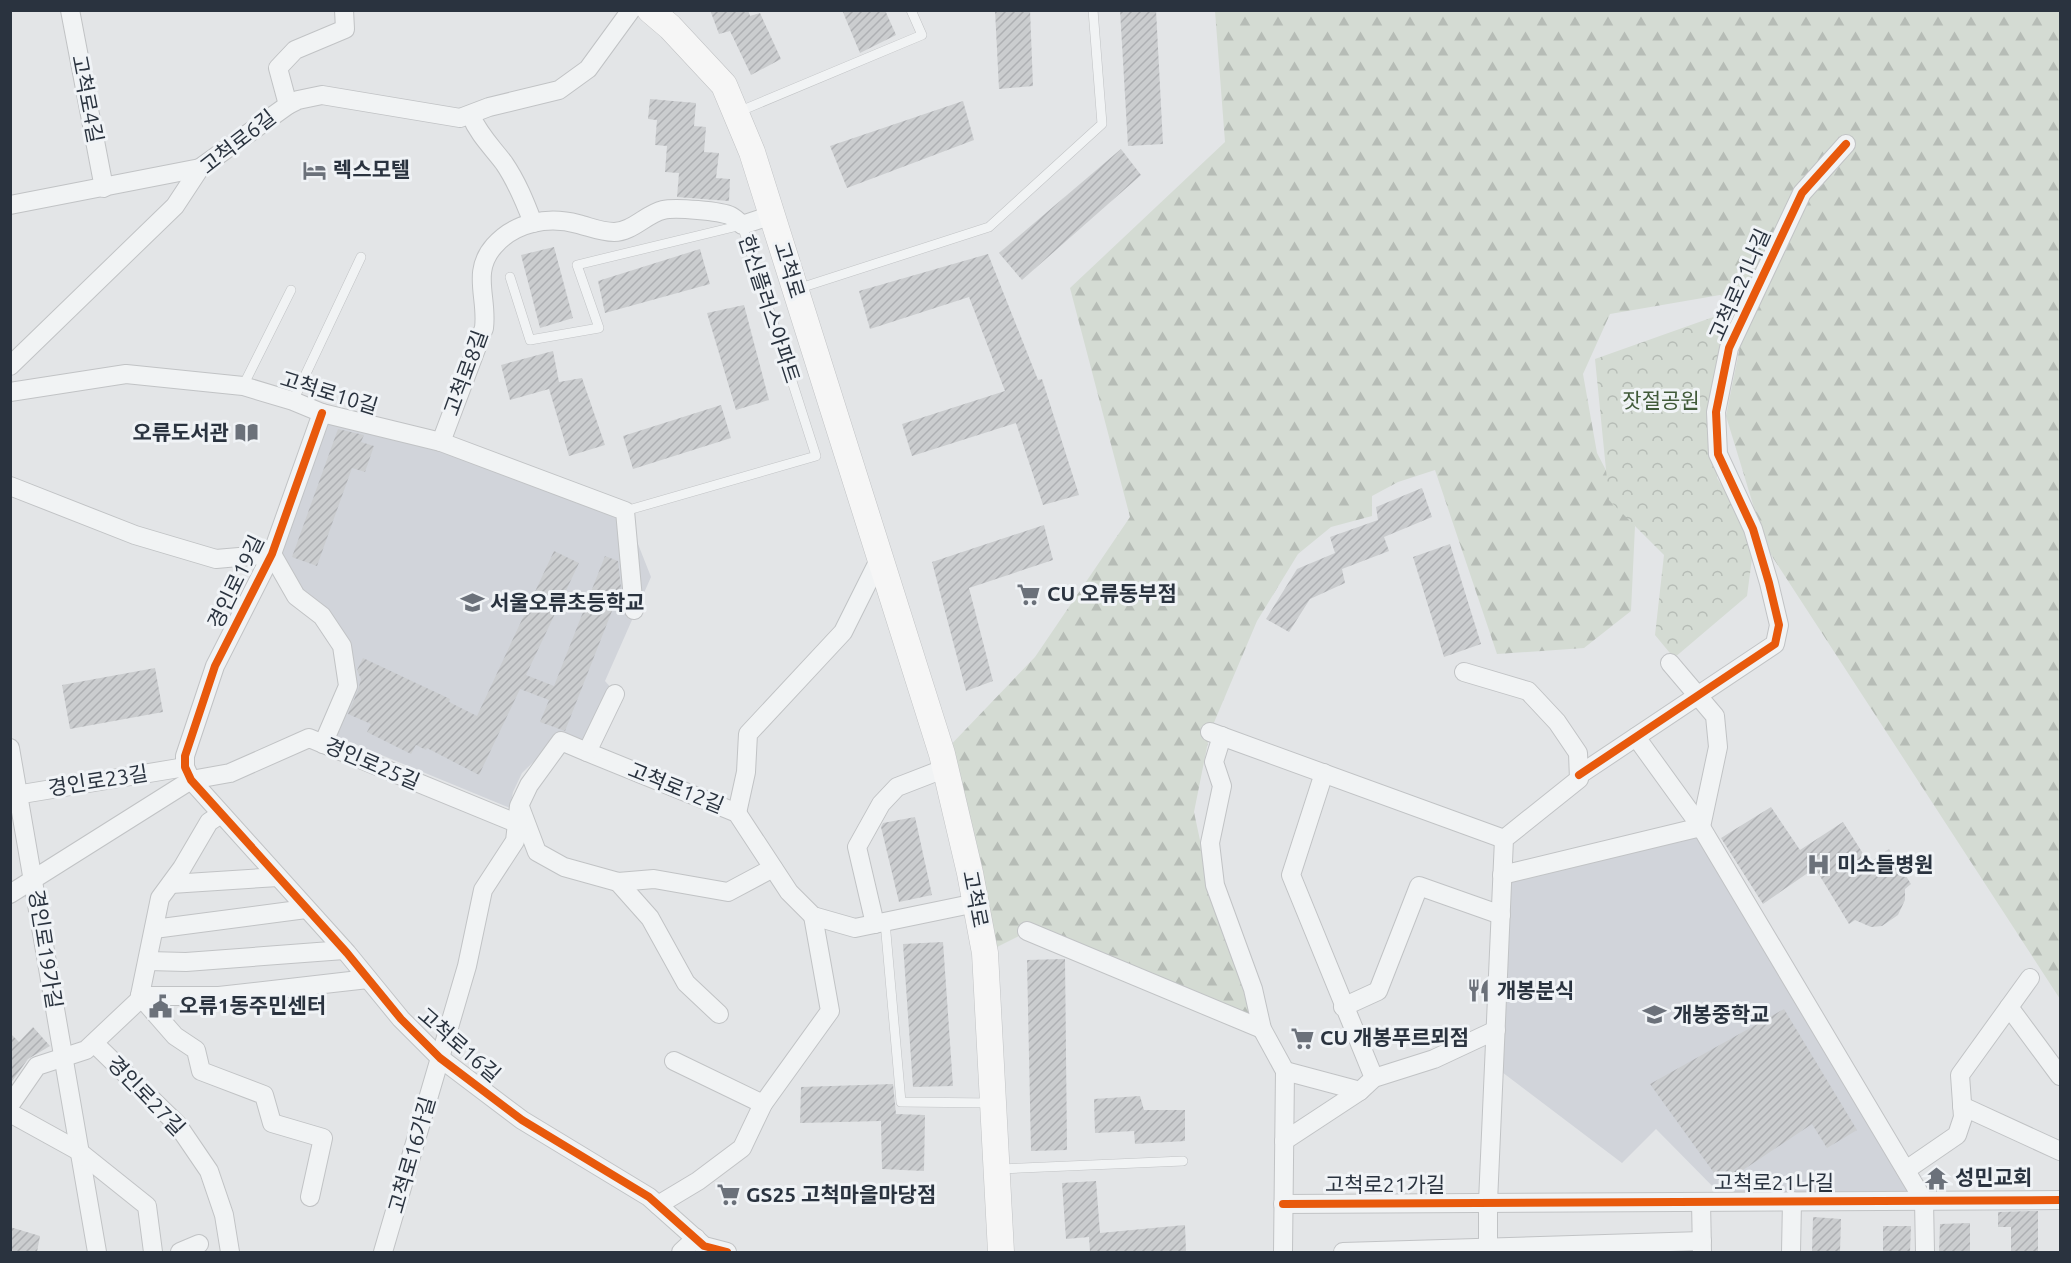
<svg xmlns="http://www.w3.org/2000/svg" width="2071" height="1263" font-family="Ubuntu,'Noto Sans KR',sans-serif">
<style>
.built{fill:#d1d4da}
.forest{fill:url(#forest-firs)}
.park{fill:url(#park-crowns)}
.building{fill:url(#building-hatch)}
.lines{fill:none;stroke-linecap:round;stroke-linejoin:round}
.service-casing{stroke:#c1c3c5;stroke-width:10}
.minor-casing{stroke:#c1c3c5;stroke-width:20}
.secondary-casing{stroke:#c1c3c5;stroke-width:27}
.service{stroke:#f1f3f4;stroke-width:9}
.minor{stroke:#f1f3f4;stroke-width:18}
.secondary{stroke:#f6f6f6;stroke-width:26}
.cycleway-casing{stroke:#f0f3f6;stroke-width:11}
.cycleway{stroke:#e8590c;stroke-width:8}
.labels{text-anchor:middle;stroke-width:6;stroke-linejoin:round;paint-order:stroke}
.street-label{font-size:21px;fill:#2a333f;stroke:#f0f3f6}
.poi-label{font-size:21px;font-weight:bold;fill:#2a333f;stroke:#f0f3f6;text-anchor:start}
.park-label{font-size:21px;fill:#405a39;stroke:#f0f3f6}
</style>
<defs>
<pattern id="forest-firs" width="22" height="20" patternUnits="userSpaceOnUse" patternTransform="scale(1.5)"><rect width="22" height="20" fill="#d4dbd3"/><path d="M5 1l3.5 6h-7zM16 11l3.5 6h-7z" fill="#b6bcb6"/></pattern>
<pattern id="park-crowns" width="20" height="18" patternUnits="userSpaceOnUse" patternTransform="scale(1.5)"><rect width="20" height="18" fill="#d4dbd3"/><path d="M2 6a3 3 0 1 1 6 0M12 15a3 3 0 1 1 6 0" fill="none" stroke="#b6bcb6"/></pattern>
<pattern id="building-hatch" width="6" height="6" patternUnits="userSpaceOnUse" patternTransform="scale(1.5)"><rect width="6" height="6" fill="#cbcdcf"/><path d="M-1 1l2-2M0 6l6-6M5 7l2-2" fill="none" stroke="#aeb0b3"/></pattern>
</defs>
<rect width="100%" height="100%" fill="#e3e5e7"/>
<g class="built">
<polygon points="322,413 625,511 651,577 605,681 613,690 587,745 560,736 522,773 513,792 510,808 333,735 348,686 342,646 272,554"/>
<polygon points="1701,827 1924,1201 1727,1201 1656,1129 1622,1163 1494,1066 1502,875"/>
</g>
<polygon class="forest" points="1215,11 2060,11 2060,999 1766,547 1726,416 1748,306 1720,295 1610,314 1583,374 1597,453 1635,526 1631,611 1584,648 1497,654 1435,470 1398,482 1372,496 1372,516 1331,527 1298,554 1257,621 1210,732 1194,812 1215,911 1262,1029 1027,932 985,953 942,754 1035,657 1130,517 1070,288 1225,142"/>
<polygon class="park" points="1750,304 1722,392 1717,478 1755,536 1747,596 1674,658 1655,635 1664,555 1609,500 1595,359"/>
<g class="building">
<polygon points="710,10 748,10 750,16 760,13 781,59 751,75 730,31 719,34"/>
<polygon points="842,10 885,10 896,35 860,53"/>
<polygon points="995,10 1030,10 1033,86 999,89"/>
<polygon points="1120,10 1156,10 1163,144 1128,146"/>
<polygon points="650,99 696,103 694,126 706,127 704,152 719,153 716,178 730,179 729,201 677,197 679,173 665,172 667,146 655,145 657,120 648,119"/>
<polygon points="963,101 974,140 847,188 830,146"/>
<polygon points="1121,149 1141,175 1022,280 999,253"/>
<polygon points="554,247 573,318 540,328 521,255"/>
<polygon points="700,249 710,284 605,313 598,281"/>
<polygon points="988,254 1038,380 1042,379 1079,495 1043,505 1016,423 912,456 902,424 1005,391 969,297 870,329 859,291"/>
<polygon points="744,305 769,400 736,410 707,313"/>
<polygon points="553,351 559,382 582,378 605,445 569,456 549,389 510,400 501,365"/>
<polygon points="721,405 731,438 633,469 623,436"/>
<polygon points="338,429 364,435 361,442 374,446 365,472 352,468 317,566 292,557"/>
<polygon points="1422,488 1432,517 1384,537 1389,551 1342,569 1345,583 1310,599 1289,632 1266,619 1297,569 1335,553 1330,537 1378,520 1376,507"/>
<polygon points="1044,525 1053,560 969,588 993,681 966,691 932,562"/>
<polygon points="1450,544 1481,644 1444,657 1413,557"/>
<polygon points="554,551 579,563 526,675 554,686 605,556 618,561 621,588 565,731 540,722 549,700 520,689 479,775 427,748 426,750 416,745 411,754 367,732 371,724 348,714 358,690 361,679 357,670 363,658 450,699 449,702 477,716"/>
<polygon points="155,668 163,712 70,729 62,685"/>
<polygon points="1771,807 1800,850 1843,822 1869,863 1889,849 1911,884 1905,889 1905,900 1898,915 1882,926 1871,927 1855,920 1849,924 1815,868 1763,904 1721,838"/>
<polygon points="915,817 932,895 899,902 881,827 883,823"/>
<polygon points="943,942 953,1086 913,1087 903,944"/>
<polygon points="1065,959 1067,1150 1031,1151 1027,960"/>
<polygon points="1784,1009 1857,1130 1827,1148 1812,1124 1722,1184 1650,1084"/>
<polygon points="33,1027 50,1046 28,1059 10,1084 10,1033 19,1042"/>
<polygon points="893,1084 896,1114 925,1115 924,1171 882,1169 881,1121 800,1123 801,1087"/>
<polygon points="1140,1096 1144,1110 1185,1110 1185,1141 1135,1144 1134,1131 1095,1133 1094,1099"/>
<polygon points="1096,1181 1100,1233 1185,1225 1186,1252 1090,1252 1089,1237 1066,1239 1062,1183"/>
<polygon points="2038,1211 2038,1252 2011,1252 2011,1227 1998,1227 1998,1212"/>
<polygon points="1813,1217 1841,1219 1840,1252 1812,1252"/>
<polygon points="1970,1223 1970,1252 1939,1252 1940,1224"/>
<polygon points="1883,1226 1911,1226 1910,1252 1883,1252"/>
<polygon points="10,1227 40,1236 37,1252 10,1252"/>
</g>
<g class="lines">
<defs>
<g id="service">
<polyline points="738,112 922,35 911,10"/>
<polyline points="510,277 530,340 599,328 577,265 742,225 816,456 625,511"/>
<polyline points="797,289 989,227 1102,124 1093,10"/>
<polyline points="243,386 291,290"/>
<polyline points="293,401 361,257"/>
<polyline points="885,922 901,1102 992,1103"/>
<polyline points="1000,1169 1183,1161"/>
</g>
<g id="minor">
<polyline points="70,10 104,188"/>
<polyline points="288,105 278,68 295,50 345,29 344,10"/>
<path d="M471,116C479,135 492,147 504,163C517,182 525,202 533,223"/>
<polyline points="10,205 200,168"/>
<polyline points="10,366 175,206 200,168 288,105 298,100 322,95 460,118 489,107 559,90 588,69 631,10"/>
<polyline points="10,392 126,374 243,386 293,401 322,413 441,442 625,511 634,610"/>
<polyline points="322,413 272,554 215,666 185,756 185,767 191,780 347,953 401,1019 440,1058 522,1120 649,1197 704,1246 727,1252"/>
<path d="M441,442L484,328C488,298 471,272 494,246C515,222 548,216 578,224C590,227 601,232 614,232C632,232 646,214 663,210C675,207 721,211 731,216C735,218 739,222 742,225L772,215"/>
<polyline points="10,486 135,535 216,559 272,554 296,596 322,616 342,646 348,686 323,744"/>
<polyline points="1670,663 1715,716 1718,747 1701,827"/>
<polyline points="1464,672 1528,691 1557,722 1578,753 1579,779 1504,839 1488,1202 1488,1252"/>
<polyline points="1210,732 1504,839"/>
<polyline points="1222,736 1214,762 1222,786 1210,843 1215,885 1253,989 1262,1029 1285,1071 1283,1252"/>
<polyline points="1636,737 1701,827"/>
<polyline points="10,748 97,1252"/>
<polyline points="587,752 737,813 789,892 813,916 855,928 976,903"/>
<polyline points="1324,773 1291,875 1374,1078"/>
<polyline points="1579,775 1775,644 1779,625 1769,583 1753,529 1718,454 1716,412 1729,348 1802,193 1846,144"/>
<polyline points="10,796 185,767"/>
<polyline points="520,807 537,852 564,867 618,882 654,879 728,892 773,868"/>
<polyline points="737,813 746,772 748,734 843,632 880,558"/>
<polyline points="1502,875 1701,827 1924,1201 1925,1252"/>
<polyline points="618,882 650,918 686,983 719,1014"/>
<polyline points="171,884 278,877"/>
<polyline points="10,894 191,780 230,773 309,738 516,823"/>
<polyline points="875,924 857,847 881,804 897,787 946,768"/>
<polyline points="154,929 306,909"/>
<polyline points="1027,931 1262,1029"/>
<polyline points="148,961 186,962 344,950"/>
<polyline points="140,996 175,1036 196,1050 201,1071 264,1095 272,1123 323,1138 310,1197"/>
<polyline points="140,996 219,996 368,979"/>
<polyline points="1343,1007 1378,991 1419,886 1501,915"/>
<polyline points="2009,1007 2060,1076"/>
<polyline points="94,1043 177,1124 209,1171 224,1215 230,1252"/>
<polyline points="674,1061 763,1104"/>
<polyline points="1285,1071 1360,1091"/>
<polyline points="10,1105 37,1066 86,1050 139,1000 160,898 182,868 209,822 221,814"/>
<polyline points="1962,1106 2060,1151"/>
<polyline points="10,1113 77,1150 147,1206 153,1252"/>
<polyline points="1284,1141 1360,1091 1374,1078 1434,1059 1496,1030"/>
<polyline points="1906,1170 1957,1135 1963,1117 1960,1075 2030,978"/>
<polyline points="1701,1202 1702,1252"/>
<polyline points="1283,1204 2060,1200"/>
<polyline points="658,1205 698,1181 742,1148 763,1104 830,1011 813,916"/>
<polyline points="180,1252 199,1244"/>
<polyline points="383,1252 467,966 483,890 515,841 519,806 529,785 561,741 587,752 615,694"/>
<polyline points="681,1252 696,1238"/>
<polyline points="1343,1252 1702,1241"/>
<polyline points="1791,1252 1792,1201"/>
</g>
<polyline id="secondary" points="650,10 670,27 724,85 752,152 942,754 970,873 985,953 1001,1252"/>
</defs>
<use href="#service" class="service-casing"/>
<use href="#minor" class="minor-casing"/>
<use href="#secondary" class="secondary-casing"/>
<use href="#service" class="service"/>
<use href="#minor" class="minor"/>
<use href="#secondary" class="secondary"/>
<defs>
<g id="cycleway">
<polyline points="322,413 272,554 215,666 185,756 185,767 191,780 347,953 401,1019 440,1058 522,1120 649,1197 704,1246 727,1252"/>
<polyline points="1579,775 1775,644 1779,625 1769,583 1753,529 1718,454 1716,412 1729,348 1802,193 1846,144"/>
<polyline points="1283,1204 2060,1200"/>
</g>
</defs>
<use href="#cycleway" class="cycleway-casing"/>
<use href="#cycleway" class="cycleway"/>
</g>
<defs>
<symbol id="hotel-bare" viewBox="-9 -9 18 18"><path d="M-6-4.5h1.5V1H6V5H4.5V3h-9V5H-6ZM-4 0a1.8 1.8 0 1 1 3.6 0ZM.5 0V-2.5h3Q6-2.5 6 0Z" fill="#6b717a" stroke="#f0f3f6" stroke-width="2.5" paint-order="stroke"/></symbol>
<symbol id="library-bare" viewBox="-9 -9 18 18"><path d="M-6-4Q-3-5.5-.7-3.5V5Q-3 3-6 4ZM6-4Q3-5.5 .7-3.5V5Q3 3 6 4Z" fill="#6b717a" stroke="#f0f3f6" stroke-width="2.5" paint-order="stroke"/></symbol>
<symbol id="supermarket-bare" viewBox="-9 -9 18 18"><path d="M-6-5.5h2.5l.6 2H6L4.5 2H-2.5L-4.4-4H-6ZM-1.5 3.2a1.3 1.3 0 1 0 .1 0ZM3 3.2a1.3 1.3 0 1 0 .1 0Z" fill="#6b717a" stroke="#f0f3f6" stroke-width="2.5" paint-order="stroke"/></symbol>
<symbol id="school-bare" viewBox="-9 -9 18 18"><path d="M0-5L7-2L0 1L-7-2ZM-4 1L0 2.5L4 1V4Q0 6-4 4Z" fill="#6b717a" stroke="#f0f3f6" stroke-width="2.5" paint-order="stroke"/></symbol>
<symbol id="hospital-bare" viewBox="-9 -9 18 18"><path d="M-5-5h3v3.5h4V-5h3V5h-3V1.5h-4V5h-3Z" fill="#6b717a" stroke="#f0f3f6" stroke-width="2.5" paint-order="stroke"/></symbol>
<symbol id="restaurant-bare" viewBox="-9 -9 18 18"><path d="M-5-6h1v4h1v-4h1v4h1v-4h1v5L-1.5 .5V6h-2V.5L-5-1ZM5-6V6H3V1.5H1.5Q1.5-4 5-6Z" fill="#6b717a" stroke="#f0f3f6" stroke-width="2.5" paint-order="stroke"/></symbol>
<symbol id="civic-bare" viewBox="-9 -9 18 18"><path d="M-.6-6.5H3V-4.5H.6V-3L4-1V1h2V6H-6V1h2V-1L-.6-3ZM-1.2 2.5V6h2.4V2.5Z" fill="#6b717a" stroke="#f0f3f6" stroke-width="2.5" paint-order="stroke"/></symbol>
<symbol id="temple-bare" viewBox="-9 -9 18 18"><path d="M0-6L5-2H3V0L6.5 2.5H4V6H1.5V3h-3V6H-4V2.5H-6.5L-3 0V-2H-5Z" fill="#6b717a" stroke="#f0f3f6" stroke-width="2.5" paint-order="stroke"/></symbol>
</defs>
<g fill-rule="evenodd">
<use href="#hotel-bare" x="298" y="154" width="33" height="33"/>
<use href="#library-bare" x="230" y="416" width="33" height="33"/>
<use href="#supermarket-bare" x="1012" y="578" width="33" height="33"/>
<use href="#school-bare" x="456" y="586" width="33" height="33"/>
<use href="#hospital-bare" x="1802" y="848" width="33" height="33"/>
<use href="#restaurant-bare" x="1462" y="974" width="33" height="33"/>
<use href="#civic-bare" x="144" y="990" width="33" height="33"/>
<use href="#school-bare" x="1638" y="998" width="33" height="33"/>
<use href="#supermarket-bare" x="1286" y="1022" width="33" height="33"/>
<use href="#temple-bare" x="1920" y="1162" width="33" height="33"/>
<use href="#supermarket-bare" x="712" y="1178" width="33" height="33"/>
</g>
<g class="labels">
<g class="street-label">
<text transform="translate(87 99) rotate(79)" y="7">고척로4길</text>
<text transform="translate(238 142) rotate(-38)" y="7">고척로6길</text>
<text transform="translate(789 270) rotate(73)" y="7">고척로</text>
<text transform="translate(1740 285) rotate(-66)" y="7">고척로21나길</text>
<text transform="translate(769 309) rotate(72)" y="7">한신플러스아파트</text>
<text transform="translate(466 373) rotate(-70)" y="7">고척로8길</text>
<text transform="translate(329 393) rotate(17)" y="7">고척로10길</text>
<text transform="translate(236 582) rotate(-64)" y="7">경인로19길</text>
<text transform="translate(372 764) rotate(23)" y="7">경인로25길</text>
<text transform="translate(98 781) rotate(-9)" y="7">경인로23길</text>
<text transform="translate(676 788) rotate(22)" y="7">고척로12길</text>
<text transform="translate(975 899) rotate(79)" y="7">고척로</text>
<text transform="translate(45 949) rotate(81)" y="7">경인로19가길</text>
<text transform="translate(459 1045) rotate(41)" y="7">고척로16길</text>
<text transform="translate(146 1096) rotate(46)" y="7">경인로27길</text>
<text transform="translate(412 1155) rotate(-74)" y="7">고척로16가길</text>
<text x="1774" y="1190">고척로21나길</text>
<text x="1385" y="1192">고척로21가길</text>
</g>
<g class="poi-label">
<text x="333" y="177">렉스모텔</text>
<text x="229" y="440" text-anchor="end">오류도서관</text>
<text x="1047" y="601">CU 오류동부점</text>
<text x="490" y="610">서울오류초등학교</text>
<text x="1837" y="872">미소들병원</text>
<text x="1497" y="998">개봉분식</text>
<text x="179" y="1013">오류1동주민센터</text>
<text x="1673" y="1022">개봉중학교</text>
<text x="1320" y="1045">CU 개봉푸르뫼점</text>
<text x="1955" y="1185">성민교회</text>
<text x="746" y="1202">GS25 고척마을마당점</text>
</g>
<g class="park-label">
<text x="1661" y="408">잣절공원</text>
</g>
</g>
<rect width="2071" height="1263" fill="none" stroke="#2a333f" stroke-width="24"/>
</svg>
